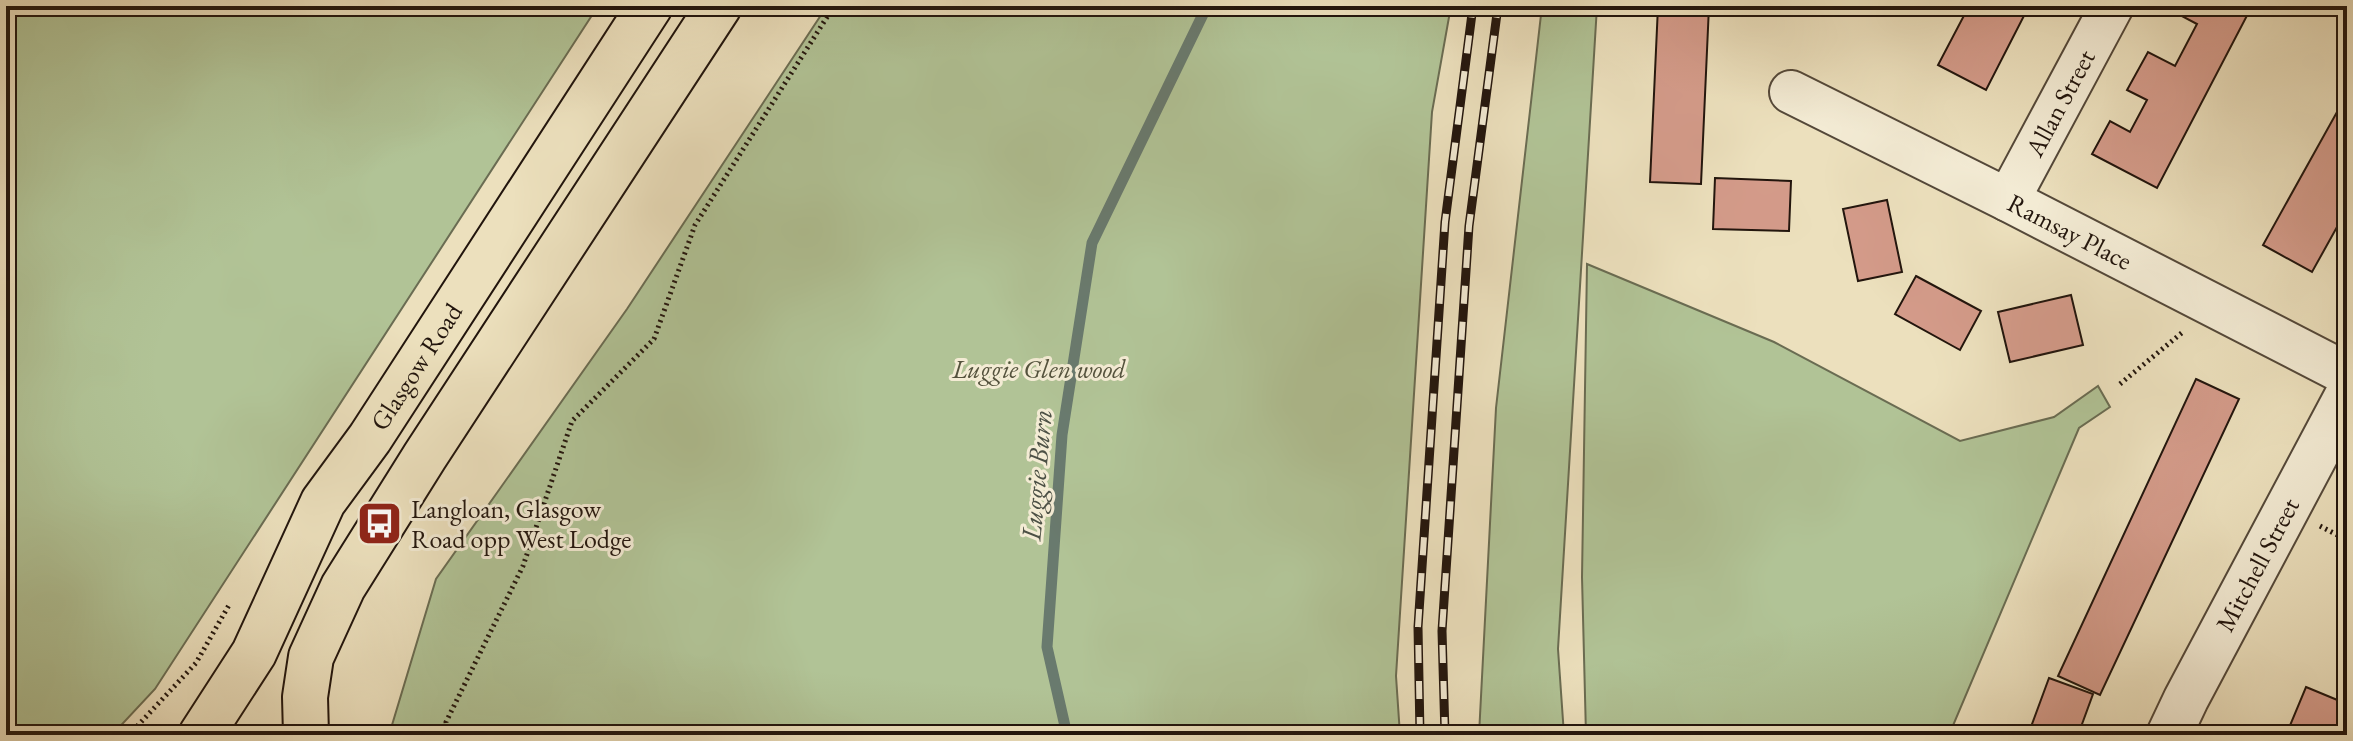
<svg xmlns="http://www.w3.org/2000/svg" width="2353" height="741" font-family="'EB Garamond',serif">
<style>
.green{fill:#b1c396;stroke:#6a6c52;stroke-width:2}
.lines{fill:none;stroke-linecap:round;stroke-linejoin:round}
.stream{stroke:#697a6e;stroke-width:11}
.building{fill:#d49b8a;stroke:#22150d;stroke-width:2}
.minor-casing{stroke:#544839;stroke-width:46}
.tertiary-casing{stroke:#544839;stroke-width:48}
.primary-casing{stroke:#22150d;stroke-width:48}
.path{stroke:#22150d;stroke-width:5;stroke-dasharray:2 4;stroke-linecap:butt}
.minor{stroke:#f3ebd4;stroke-width:42}
.tertiary{stroke:#f3ebd4;stroke-width:44}
.primary{stroke:#ece0bd;stroke-width:44}
.rail-casing{stroke:#22150d;stroke-width:9}
.rail{stroke:#f3ebd4;stroke-width:6;stroke-dasharray:18;stroke-linecap:butt}
.labels{text-anchor:middle;stroke-width:6;stroke-linejoin:round;paint-order:stroke}
.street-label{font-size:26px;fill:#22150d;stroke:#f3ebd4}
.park-label{font-size:26px;font-style:italic;fill:#54523d;stroke:#f3ebd4}
.poi-label{font-size:26px;fill:#22150d;stroke:#f3ebd4;text-anchor:start}
.water-label{font-size:28px;font-style:italic;fill:#4c5045;stroke:#f3ebd4}
</style>
<rect width="100%" height="100%" fill="#ece0bd"/>
<filter id="stains"><feTurbulence type="fractalNoise" baseFrequency=".0025" numOctaves="4"/><feColorMatrix values="0 0 0 0 .2 0 0 0 0 .09 0 0 0 0 .02 0 0 0 .5 -.17"/></filter>
<radialGradient id="worn" r=".72"><stop offset=".6" stop-color="#630" stop-opacity="0"/><stop offset="1" stop-color="#630" stop-opacity=".3"/></radialGradient>
<g class="green">
<polygon points="6,6 598,6 155,689 112,735 6,735"/>
<polygon points="827,6 1451,6 1432,112 1396,676 1400,735 389,735 436,579 627,309"/>
<polygon points="1542,6 1597,6 1558,649 1564,735 1479,735 1496,408"/>
<polygon points="1587,264 1774,342 1960,441 2054,417 2098,386 2110,407 2079,428 1949,735 1586,735 1582,577"/>
</g>
<g class="lines">
<polyline class="stream" points="1067,735 1047,647 1062,435 1092,243 1207,6"/>
</g>
<g class="building">
<polygon points="1658,6 1709,6 1701,184 1650,182"/>
<polygon points="1969,6 2029,6 1986,90 1938,65"/>
<polygon points="2178,6 2252,6 2157,188 2092,154 2110,121 2130,132 2147,100 2127,90 2148,52 2175,66 2197,24 2174,12"/>
<polygon points="2347,94 2347,209 2312,272 2263,245"/>
<polygon points="1715,178 1791,181 1789,231 1713,229"/>
<polygon points="1887,200 1902,272 1858,281 1843,209"/>
<polygon points="1916,276 1981,311 1960,350 1895,314"/>
<polygon points="2071,295 2083,345 2010,362 1998,312"/>
<polygon points="2196,379 2239,399 2100,695 2058,676"/>
<polygon points="2049,678 2093,694 2078,735 2028,735"/>
<polygon points="2306,687 2347,704 2346,735 2286,735"/>
</g>
<g class="lines">
<defs>
<g id="minor">
<path id="s1" d="M1791,92L2008,200L2347,374"/>
<path id="s2" d="M2008,200L2112,6"/>
</g>
<g id="tertiary">
<path id="s3" d="M2169,735L2186,699L2347,396"/>
</g>
<g id="primary">
<path id="s4" d="M201,735L254,653L323,502L370,438L650,6"/>
<polyline points="306,735 305,697 311,657 343,587 425,456 719,6"/>
</g>
</defs>
<use href="#minor" class="minor-casing"/>
<use href="#tertiary" class="tertiary-casing"/>
<use href="#primary" class="primary-casing"/>
<g class="path">
<polyline points="2120,384 2184,331"/>
<polyline points="2320,526 2347,540"/>
<polyline points="129,735 196,663 229,605"/>
<polyline points="447,735 446,722 523,566 572,421 654,339 695,225 834,6"/>
</g>
<use href="#minor" class="minor"/>
<use href="#tertiary" class="tertiary"/>
<use href="#primary" class="primary"/>
<defs>
<g id="rail">
<polyline points="1420,735 1418,627 1445,222 1473,6"/>
<polyline points="1445,735 1442,631 1469,226 1498,6"/>
</g>
</defs>
<use href="#rail" class="rail-casing"/>
<use href="#rail" class="rail"/>
</g>
<defs>
<symbol id="bus-square" viewBox="-11 -11 22 22"><rect x="-9" y="-9" width="18" height="18" rx="4" fill="#8f2418" stroke="#f3ebd4"/><path d="M-5-6H5V4H4V6H2V4H-2V6H-4V4H-5ZM-3.5-4V0h7V-4ZM-3.5 1.2v1.5H-2V1.2ZM2 1.2v1.5H3.5V1.2Z" fill="#fff"/></symbol>
</defs>
<g fill-rule="evenodd">
<use href="#bus-square" x="354" y="498" width="51" height="51"/>
</g>
<g class="labels">
<g class="street-label">
<text dy="9" stroke="none"><textPath href="#s2" startOffset="110">Allan Street</textPath></text>
<text dy="9" stroke="none"><textPath href="#s1" startOffset="312">Ramsay Place</textPath></text>
<text dy="9" stroke="none"><textPath href="#s4" startOffset="428">Glasgow Road</textPath></text>
<text dy="9" stroke="none"><textPath href="#s3" startOffset="192">Mitchell Street</textPath></text>
</g>
<g class="park-label">
<text x="1039" y="378">Luggie Glen wood</text>
</g>
<g class="poi-label">
<text x="411" y="518">Langloan, Glasgow<tspan x="411" dy="30">Road opp West Lodge</tspan></text>
</g>
<g class="water-label">
<text transform="translate(1036 475) rotate(-85)" y="10">Luggie Burn</text>
</g>
</g>
<rect width="2353" height="741" fill="none" stroke="#ece0bd" stroke-width="32"/>
<rect x="8" y="8" width="2337" height="725" fill="none" stroke="#22150d" stroke-width="4"/>
<rect x="16" y="16" width="2321" height="709" fill="none" stroke="#22150d" stroke-width="2"/>
<rect width="100%" height="100%" filter="url(#stains)"/>
<rect width="100%" height="100%" fill="url(#worn)"/>
</svg>
